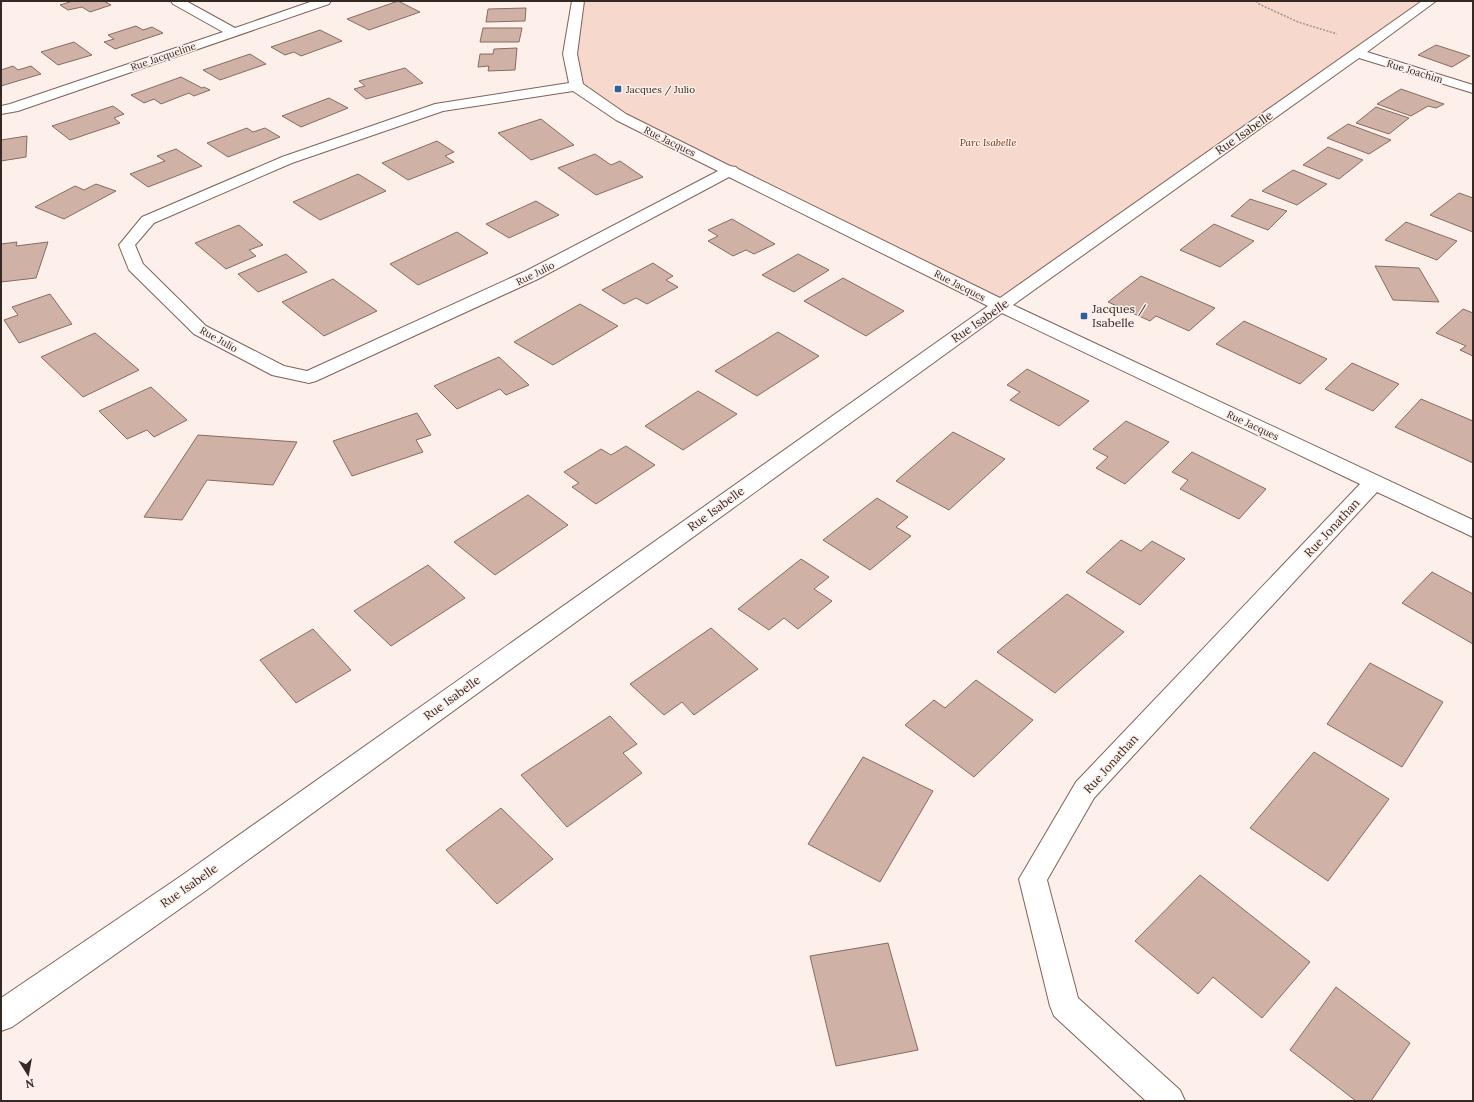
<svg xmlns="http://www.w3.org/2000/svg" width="1474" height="1102" font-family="Lora,serif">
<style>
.green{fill:#f6d8cd}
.building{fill:#d0b1a5;stroke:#886b60}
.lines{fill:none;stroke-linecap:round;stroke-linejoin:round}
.street-casing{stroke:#7f6258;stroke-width:2}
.path{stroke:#a0948f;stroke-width:1.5;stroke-dasharray:2 1.5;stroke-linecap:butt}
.street{fill:#fff;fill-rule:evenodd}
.poi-dot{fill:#2a629a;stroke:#fdf0eb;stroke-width:1.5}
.labels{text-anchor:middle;stroke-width:3;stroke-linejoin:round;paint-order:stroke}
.far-street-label{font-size:10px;fill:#352924;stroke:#fdf0eb}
.far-poi-label{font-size:10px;fill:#352924;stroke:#fdf0eb;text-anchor:start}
.far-park-label{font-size:10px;font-style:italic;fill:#802e06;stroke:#fdf0eb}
.street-label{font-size:12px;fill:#352924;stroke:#fdf0eb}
.poi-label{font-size:12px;fill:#352924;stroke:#fdf0eb;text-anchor:start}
</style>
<rect width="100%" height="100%" fill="#fdf0eb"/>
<polygon class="green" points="578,1 1430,1 1001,306 621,117 576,86"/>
<g class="building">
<polygon points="73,1 104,1 111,5 90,12 82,7 68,10 60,5"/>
<polygon points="398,1 420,12 369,30 347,19"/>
<polygon points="526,8 525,21 486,22 488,9"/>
<polygon points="136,26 143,30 152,27 163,33 115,49 104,42 114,39 108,35"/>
<polygon points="483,28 522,28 519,42 480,42"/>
<polygon points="320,30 342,41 301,56 294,52 285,55 271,47"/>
<polygon points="74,42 92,55 58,65 41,52"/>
<polygon points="1436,45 1470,56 1452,67 1418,55"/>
<polygon points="517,48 515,70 488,71 489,66 478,67 480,54 493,54 494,49"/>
<polygon points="250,54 266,64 220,80 203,70"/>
<polygon points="13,66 18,70 31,66 41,74 1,86 1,70"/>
<polygon points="405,68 423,83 366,99 354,89 365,86 359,81"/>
<polygon points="181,77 202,88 204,87 210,90 194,96 189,93 161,104 154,99 144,103 131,95"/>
<polygon points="1401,89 1444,104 1436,108 1428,106 1411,116 1377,104"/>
<polygon points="329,98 348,108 301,127 282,116"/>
<polygon points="113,106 124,114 114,118 120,123 70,140 52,126"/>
<polygon points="1376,107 1409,118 1389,134 1356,123"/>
<polygon points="541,119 574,145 531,160 498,133"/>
<polygon points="1348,124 1391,140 1369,154 1327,138"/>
<polygon points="247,128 253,132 265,128 280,137 228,157 207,143"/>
<polygon points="27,136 26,157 1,161 1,140"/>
<polygon points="437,141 454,152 445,156 454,162 408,180 382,163"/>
<polygon points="1328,147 1363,160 1339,179 1303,165"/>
<polygon points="176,149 202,166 148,187 130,174 165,161 157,156"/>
<polygon points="595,154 611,165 620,161 643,177 596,195 558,168"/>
<polygon points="1293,170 1327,184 1297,205 1262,191"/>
<polygon points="358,174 386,191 320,220 293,202"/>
<polygon points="96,184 116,191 64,219 35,207 75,186 84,190"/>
<polygon points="1459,193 1473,198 1473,232 1430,215"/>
<polygon points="1250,199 1287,211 1268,230 1231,216"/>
<polygon points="536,201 559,215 509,238 486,224"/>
<polygon points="732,219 775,244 754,254 746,250 733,256 708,241 718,236 708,230"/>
<polygon points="1406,222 1457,241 1437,260 1385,240"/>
<polygon points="1214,224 1254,241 1220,267 1180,250"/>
<polygon points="239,225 263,245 249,250 256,256 226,269 195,243"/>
<polygon points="457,232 488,253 418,285 390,264"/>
<polygon points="17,242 16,246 48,242 36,278 1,282 1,244"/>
<polygon points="286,254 307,272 258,292 238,274"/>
<polygon points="798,254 829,270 794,292 762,275"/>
<polygon points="653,263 673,276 666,280 678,287 647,304 636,298 624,304 602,290"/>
<polygon points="1375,266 1419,268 1439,302 1393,300"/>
<polygon points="1141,276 1215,308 1189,331 1156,316 1150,321 1108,302"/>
<polygon points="843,278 904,311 866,336 804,301"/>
<polygon points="333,279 377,311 324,336 282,302"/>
<polygon points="50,294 72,324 19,343 4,320 18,315 12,307"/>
<polygon points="580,304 618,326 553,365 514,342"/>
<polygon points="1463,309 1473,313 1473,356 1460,350 1466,346 1436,333"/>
<polygon points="1244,321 1327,359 1300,384 1216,344"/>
<polygon points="778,332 819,356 757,396 715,371"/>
<polygon points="95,333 139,370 83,397 41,357"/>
<polygon points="499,357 529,385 506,395 500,389 457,409 434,386"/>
<polygon points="1352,363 1399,384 1373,411 1325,389"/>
<polygon points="1027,369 1089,401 1059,426 1010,400 1020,392 1007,385"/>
<polygon points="151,387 187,420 154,437 147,430 127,439 99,411"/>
<polygon points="698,391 737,414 683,450 645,426"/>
<polygon points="1421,399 1473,421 1473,463 1395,427"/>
<polygon points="417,413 431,435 416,440 423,452 352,476 333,441"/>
<polygon points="1126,421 1169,442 1125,484 1096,468 1108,457 1093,449"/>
<polygon points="953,432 1005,459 949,510 896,481"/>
<polygon points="198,435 297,442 273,485 207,480 182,520 144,517"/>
<polygon points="626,446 655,465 596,504 572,487 579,483 564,472 601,449 611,455"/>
<polygon points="1192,452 1266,489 1239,519 1180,489 1188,480 1172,472"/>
<polygon points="528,495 568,525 495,575 454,542"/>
<polygon points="877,498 908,517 896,527 911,536 870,570 823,540"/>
<polygon points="1121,540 1141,551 1152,541 1185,559 1140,605 1086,572"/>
<polygon points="801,559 829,577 814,589 832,601 798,629 784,618 769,630 738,609"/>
<polygon points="428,565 465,598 391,646 354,611"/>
<polygon points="1432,572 1473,594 1473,644 1402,603"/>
<polygon points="1067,594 1124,632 1055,693 997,652"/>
<polygon points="711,628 758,669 694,715 682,702 664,715 630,684"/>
<polygon points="313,629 351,670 296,703 260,660"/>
<polygon points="1370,663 1443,702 1402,767 1327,724"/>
<polygon points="976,680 1033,720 974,777 905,725 934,700 945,708"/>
<polygon points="610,716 637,744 623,753 642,773 567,827 521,775"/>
<polygon points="1314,752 1389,799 1328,881 1250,828"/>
<polygon points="863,757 933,791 880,882 808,844"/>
<polygon points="501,808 553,859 497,904 446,850"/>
<polygon points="1200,875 1310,962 1262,1018 1213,977 1198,994 1135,941"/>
<polygon points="888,943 918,1050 836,1066 810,956"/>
<polygon points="1336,987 1410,1043 1371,1101 1356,1101 1290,1050"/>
</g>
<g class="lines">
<defs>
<g id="street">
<polygon points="171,1 186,1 235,28 313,1 331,1 329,4 18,111 1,114 1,106 10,104 223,32 173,4"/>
<path d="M572,1H584L577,54L583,84L626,114L730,166L736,167L738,169L1000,298L1422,1H1436L1367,52L1473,85V93L1359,58L1013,305L1473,520V537L1377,492L1094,798L1047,880L1078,998L1180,1090L1185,1101H1146L1054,1016L1050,1006L1019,879L1076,782L1360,484L1002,313L201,894L12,1027L1,1031V998L181,876L988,306L729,177L538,279L316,381L309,383L272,375L194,334L129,270L119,245L142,217L282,157L435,104L569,83L563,54ZM573,91L616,120L718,171L526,271L307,371L284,366L206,326L143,264L135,245L154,223L292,163L443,111Z"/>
</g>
</defs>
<use href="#street" class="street-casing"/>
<polyline class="path" points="1256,1 1259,4 1298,22 1337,34"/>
<use href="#street" class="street"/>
</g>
<g class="poi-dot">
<rect x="614" y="85" width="8" height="8" rx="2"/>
<rect x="1080" y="312" width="8" height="8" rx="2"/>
</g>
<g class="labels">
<g class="far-street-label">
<text transform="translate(163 56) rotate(-19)" y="4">Rue Jacqueline</text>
<text transform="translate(1415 71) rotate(17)" y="4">Rue Joachim</text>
<text transform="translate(670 141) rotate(26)" y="4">Rue Jacques</text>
<text transform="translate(535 273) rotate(-26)" y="4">Rue Julio</text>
<text transform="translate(960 285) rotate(27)" y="4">Rue Jacques</text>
<text transform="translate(219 339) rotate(29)" y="4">Rue Julio</text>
<text transform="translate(1253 425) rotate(25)" y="4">Rue Jacques</text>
</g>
<g class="far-poi-label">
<text x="626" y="93">Jacques / Julio</text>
</g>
<g class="far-park-label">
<text x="988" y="146">Parc Isabelle</text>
</g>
<g class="street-label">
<text transform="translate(1244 133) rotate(-35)" y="4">Rue Isabelle</text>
<text transform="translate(980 321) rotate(-35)" y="4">Rue Isabelle</text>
<text transform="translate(716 509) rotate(-36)" y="4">Rue Isabelle</text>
<text transform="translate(1332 528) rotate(-47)" y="4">Rue Jonathan</text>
<text transform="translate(452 698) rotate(-36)" y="4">Rue Isabelle</text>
<text transform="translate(1111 764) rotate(-48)" y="4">Rue Jonathan</text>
<text transform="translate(189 886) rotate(-35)" y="4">Rue Isabelle</text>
</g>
<g class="poi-label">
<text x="1092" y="313">Jacques /<tspan x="1092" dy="14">Isabelle</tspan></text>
</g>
</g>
<rect width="1474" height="1102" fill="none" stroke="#352924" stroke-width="4"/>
<g transform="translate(28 1074) rotate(169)" stroke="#fdf0eb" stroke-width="3" paint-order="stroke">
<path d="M0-3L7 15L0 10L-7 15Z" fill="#352924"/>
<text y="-6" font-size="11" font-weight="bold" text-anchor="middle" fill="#352924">N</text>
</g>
</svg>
